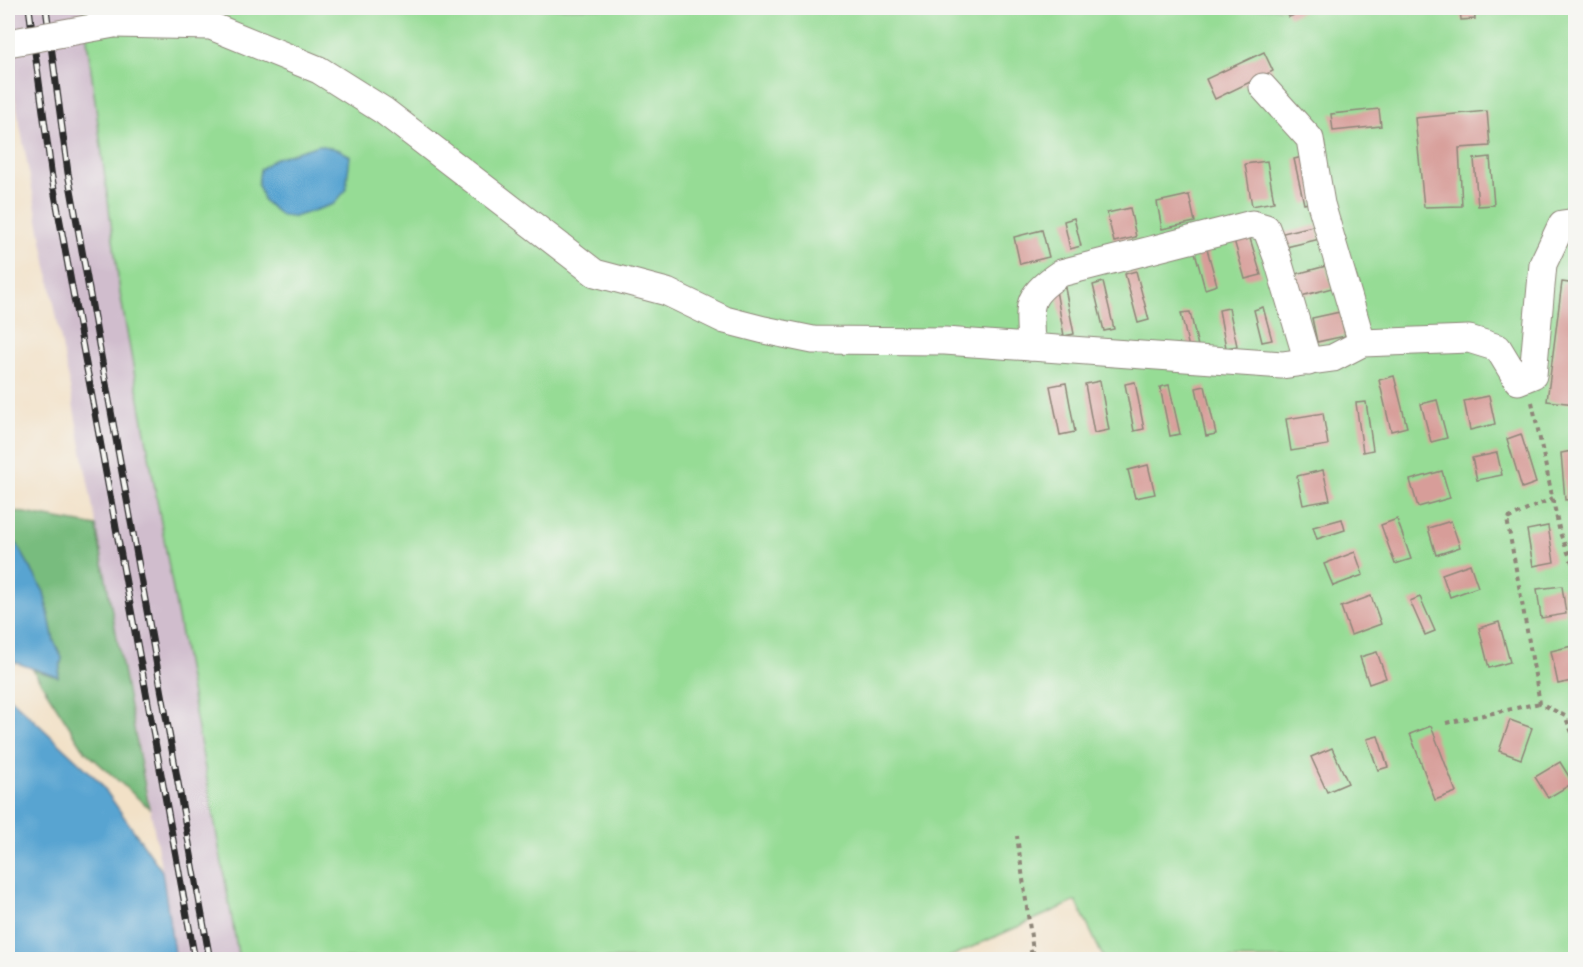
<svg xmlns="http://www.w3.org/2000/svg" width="1583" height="967" font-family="'Gochi Hand',sans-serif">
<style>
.industrial{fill:#d0bdcd}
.green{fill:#96dc95;stroke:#608460;stroke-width:1.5}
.forest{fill:#78bc7e;stroke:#527454;stroke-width:1.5}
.water{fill:#58a4d1;stroke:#42687e;stroke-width:1.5}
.building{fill:#d79d99}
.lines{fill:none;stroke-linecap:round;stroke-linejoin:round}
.minor-casing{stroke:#8e8679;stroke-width:29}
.path{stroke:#8e8679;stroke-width:4;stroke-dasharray:4.5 4.5;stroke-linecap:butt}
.minor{stroke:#fff;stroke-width:27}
.rail-casing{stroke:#2b2b2b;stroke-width:7}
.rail{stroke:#f6f6f2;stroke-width:4.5;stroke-dasharray:14;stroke-linecap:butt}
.minor-bridge-casing{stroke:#8e8679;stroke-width:29;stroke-linecap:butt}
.minor-bridge{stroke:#fff;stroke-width:27}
</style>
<rect width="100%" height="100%" fill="#f6f6f2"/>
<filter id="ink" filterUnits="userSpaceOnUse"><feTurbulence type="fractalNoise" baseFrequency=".0167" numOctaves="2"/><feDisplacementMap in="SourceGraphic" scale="12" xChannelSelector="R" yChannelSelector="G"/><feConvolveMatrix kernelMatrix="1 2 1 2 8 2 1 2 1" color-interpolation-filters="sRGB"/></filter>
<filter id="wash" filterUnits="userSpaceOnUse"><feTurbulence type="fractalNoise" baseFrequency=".008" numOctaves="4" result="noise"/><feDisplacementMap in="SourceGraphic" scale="24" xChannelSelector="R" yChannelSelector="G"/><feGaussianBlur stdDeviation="1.35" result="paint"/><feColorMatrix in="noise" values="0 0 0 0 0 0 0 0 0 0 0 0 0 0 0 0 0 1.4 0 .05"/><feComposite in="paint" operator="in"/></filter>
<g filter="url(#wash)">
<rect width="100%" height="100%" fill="#f2e1c7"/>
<polygon class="industrial" points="8,8 83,8 120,293 239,959 175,959 162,871 8,62"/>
<polygon class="green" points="83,8 99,8 105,11 120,8 1575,8 1575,959 1104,959 1076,901 945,959 239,959 120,293"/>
<polygon class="forest" points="8,510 96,526 149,808 85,751 33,670 58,677 62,658 54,641 44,592 17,544 8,538"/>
<g class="water">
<polygon points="319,145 340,150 350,156 346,190 334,204 294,217 282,216 264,201 258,185 260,170 274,159"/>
<polygon points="8,538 17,544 44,592 54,641 62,658 58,677 8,660"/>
<polygon points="8,696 99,781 162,871 175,959 8,959"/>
</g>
<g id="blocks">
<g class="building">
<polygon points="1285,8 1311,8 1289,17"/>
<polygon points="1460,8 1474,8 1475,19 1461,20"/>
<polygon points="1264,52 1273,71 1215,99 1206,79"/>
<polygon points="1379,109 1381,126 1333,131 1331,114"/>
<polygon points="1487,111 1490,146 1459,148 1462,206 1424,207 1415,118"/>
<polygon points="1306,156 1316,201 1304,204 1294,159"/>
<polygon points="1490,157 1494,205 1478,206 1474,159"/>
<polygon points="1267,161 1274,202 1252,206 1245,164"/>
<polygon points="1189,195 1195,222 1162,229 1157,202"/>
<polygon points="1130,208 1136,237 1114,242 1107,213"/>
<polygon points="1074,218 1081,246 1070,249 1064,221"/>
<polygon points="1317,225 1320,239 1286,247 1283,233"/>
<polygon points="1042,230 1049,257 1020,264 1014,237"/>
<polygon points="1249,235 1261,275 1245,279 1234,240"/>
<polygon points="1207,249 1217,285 1205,289 1195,252"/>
<polygon points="1326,266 1332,288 1301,296 1296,274"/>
<polygon points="1136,271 1149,320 1138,323 1125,274"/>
<polygon points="1103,282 1114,329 1104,331 1093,285"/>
<polygon points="1562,282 1576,284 1576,404 1547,401"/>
<polygon points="1065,288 1074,334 1064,336 1056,290"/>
<polygon points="1263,307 1272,340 1262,342 1254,310"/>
<polygon points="1229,308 1237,346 1226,348 1219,310"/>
<polygon points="1190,312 1198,346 1189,348 1181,313"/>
<polygon points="1340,312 1345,336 1317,342 1312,318"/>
<polygon points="1394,376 1407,427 1391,431 1379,380"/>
<polygon points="1100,381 1109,430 1094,433 1085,384"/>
<polygon points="1135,382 1144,429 1134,431 1125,384"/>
<polygon points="1066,383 1075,432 1060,435 1050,386"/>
<polygon points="1169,385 1180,434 1170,436 1160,387"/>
<polygon points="1205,386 1216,434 1206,436 1196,388"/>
<polygon points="1489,396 1495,424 1470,430 1464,401"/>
<polygon points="1437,400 1447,438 1431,442 1421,404"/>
<polygon points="1366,402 1373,450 1363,452 1356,403"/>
<polygon points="1323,413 1328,445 1291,451 1286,419"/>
<polygon points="1521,434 1536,483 1522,488 1507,439"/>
<polygon points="1572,451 1576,499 1565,500 1561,453"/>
<polygon points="1497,453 1502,475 1477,480 1472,458"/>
<polygon points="1148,465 1155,494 1135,498 1128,470"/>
<polygon points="1323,470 1330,500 1303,505 1297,476"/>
<polygon points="1442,471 1450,498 1418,507 1410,480"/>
<polygon points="1342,519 1345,530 1317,539 1313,527"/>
<polygon points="1397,519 1411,559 1395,564 1381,525"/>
<polygon points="1451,521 1460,547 1436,555 1428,528"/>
<polygon points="1548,526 1554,562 1533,566 1527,530"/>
<polygon points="1355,552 1363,575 1333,586 1324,564"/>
<polygon points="1470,564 1478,587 1450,597 1442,574"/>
<polygon points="1562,586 1566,614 1541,618 1537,589"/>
<polygon points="1371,596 1381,624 1351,635 1341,607"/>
<polygon points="1420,597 1435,631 1425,635 1410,601"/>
<polygon points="1499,622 1510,662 1489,668 1479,628"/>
<polygon points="1572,646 1576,662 1576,680 1558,684 1551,651"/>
<polygon points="1377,652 1386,678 1369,684 1360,657"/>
<polygon points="1510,720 1532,728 1521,759 1499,751"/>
<polygon points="1431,726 1456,792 1435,800 1410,734"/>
<polygon points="1378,736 1388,767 1378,770 1367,739"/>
<polygon points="1332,748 1348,783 1327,792 1311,757"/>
<polygon points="1560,762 1573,783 1548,798 1535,777"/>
</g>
</g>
</g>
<g filter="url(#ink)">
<use href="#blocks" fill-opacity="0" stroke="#8e8679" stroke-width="1.5"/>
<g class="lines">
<defs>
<g id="minor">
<polyline points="114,24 211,26 319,70 384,111 595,273 667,292 725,320 764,330 813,340 945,341 1282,365 1333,358 1362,343 1469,339 1498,348 1518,381 1533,375 1543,264 1562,224 1576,222"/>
<polyline points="1263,87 1310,139 1321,204 1362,343"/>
<path d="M1031,347C1030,306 1023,298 1061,273L1252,224L1266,228L1277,257L1308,362"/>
</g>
</defs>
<use href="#minor" class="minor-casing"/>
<g class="path">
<polyline points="1532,402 1560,533 1576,572"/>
<polyline points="1553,498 1507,519 1540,703 1565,716 1576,742"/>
<polyline points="1446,723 1540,703"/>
<polyline points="1013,960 1033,951 1017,836"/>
</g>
<use href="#minor" class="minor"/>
<defs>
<g id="rail">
<polyline points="29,8 52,178 195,960"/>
<polyline points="46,8 68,173 210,960"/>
</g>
</defs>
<use href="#rail" class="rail-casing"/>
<use href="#rail" class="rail"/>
<defs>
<polyline id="minor-bridge" points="8,43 114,24"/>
</defs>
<use href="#minor-bridge" class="minor-bridge-casing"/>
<use href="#minor-bridge" class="minor-bridge"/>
</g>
</g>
<rect width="1583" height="967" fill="none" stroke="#f6f6f2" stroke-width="30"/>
</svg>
